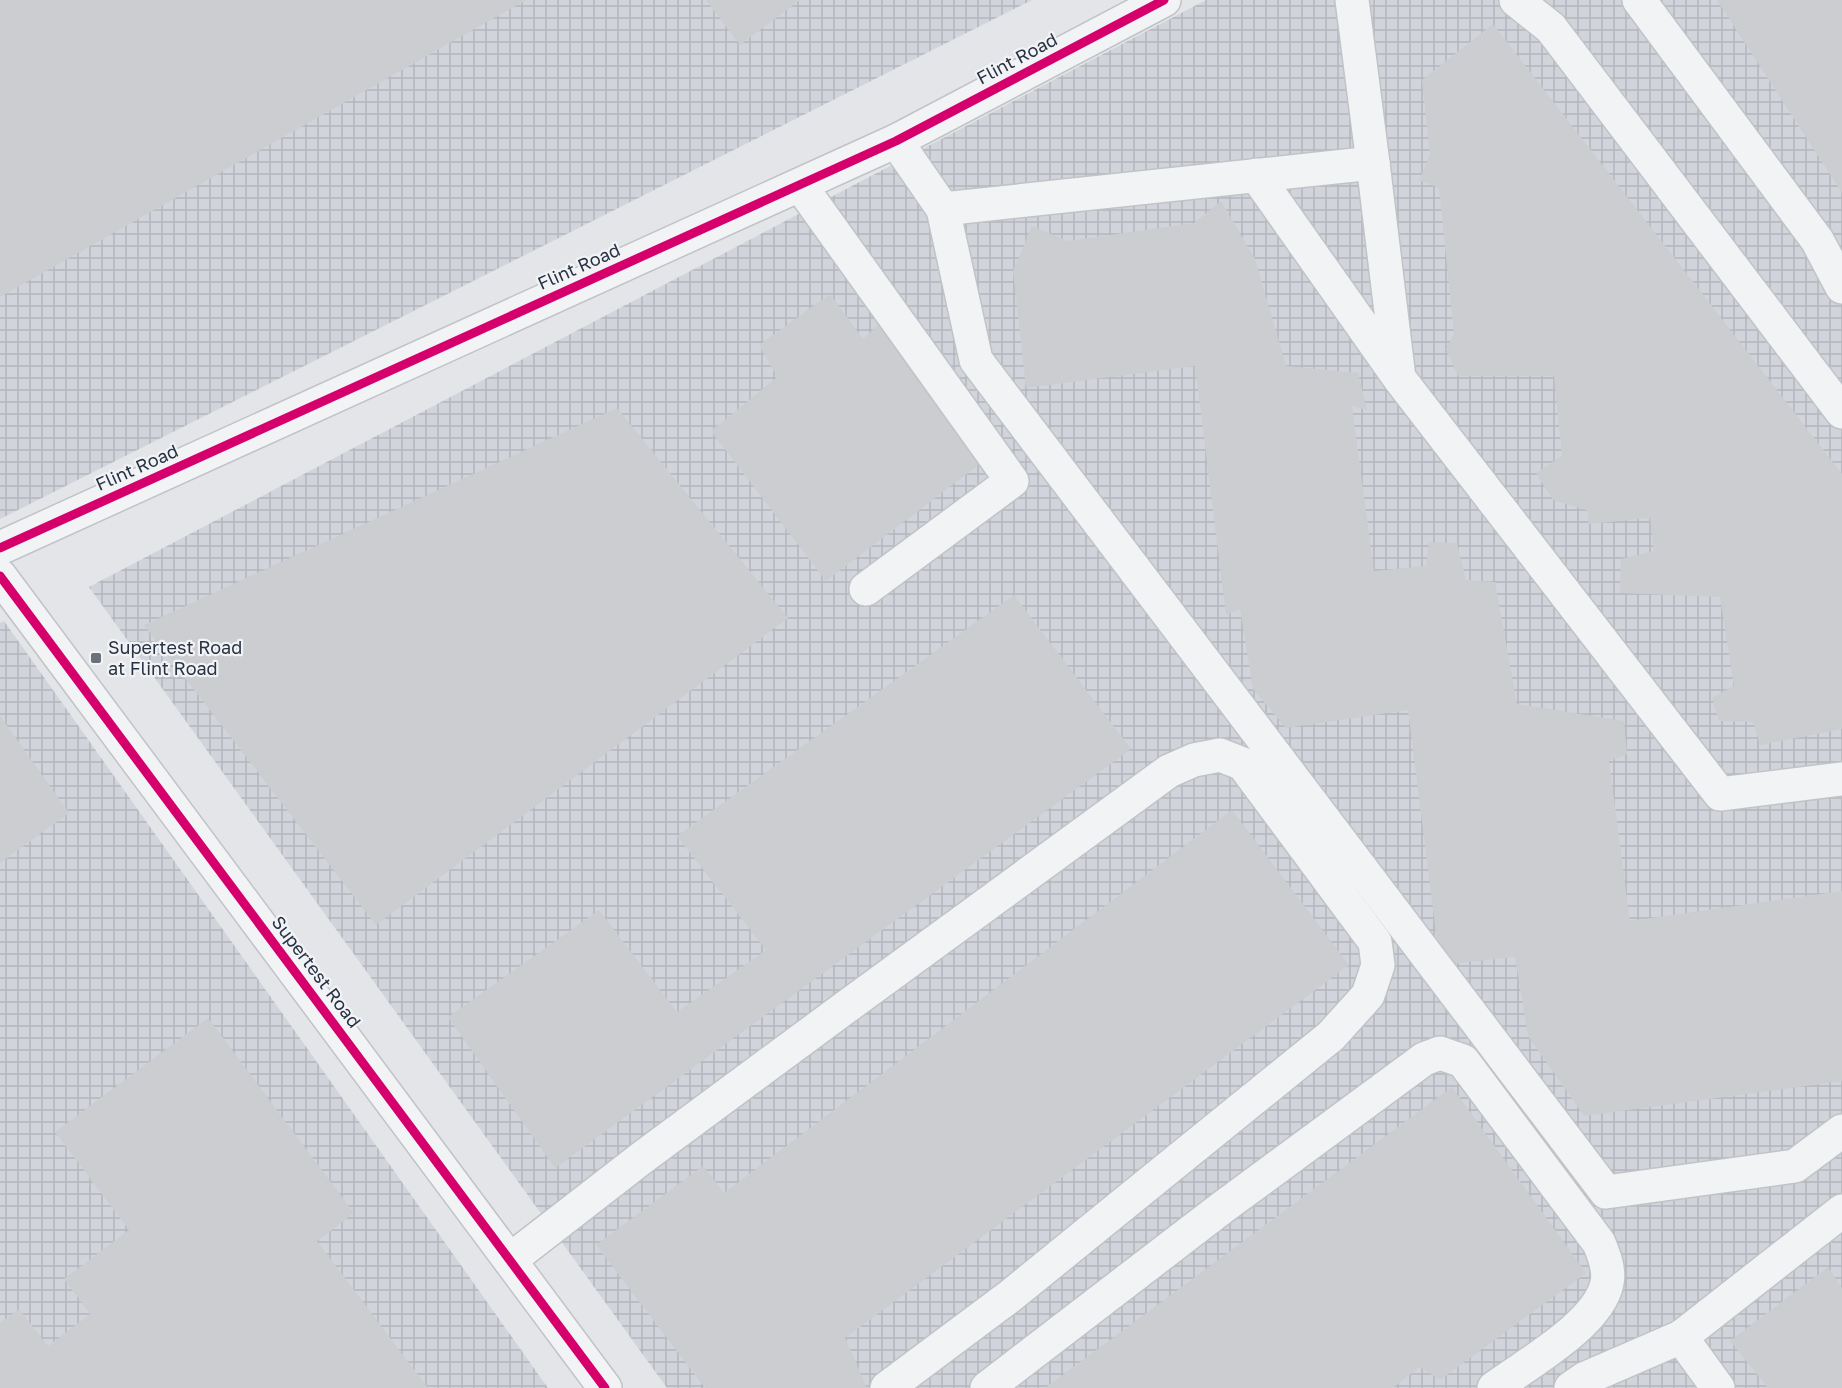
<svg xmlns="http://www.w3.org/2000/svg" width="1842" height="1388" font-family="'Golos Text',sans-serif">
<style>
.industrial{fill:url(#industrial-grid)}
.building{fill:#cbcdd0}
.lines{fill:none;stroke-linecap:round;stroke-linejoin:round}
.minor-casing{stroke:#c1c3c6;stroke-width:36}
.minor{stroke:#f2f3f5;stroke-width:33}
.cycleway-casing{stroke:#f1f3f7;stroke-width:13}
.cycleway{stroke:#d6006c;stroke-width:9}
.poi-dot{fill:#6a717b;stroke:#f1f3f7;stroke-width:2}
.labels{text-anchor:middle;stroke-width:4.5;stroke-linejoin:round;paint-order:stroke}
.street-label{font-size:18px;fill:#293241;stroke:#f1f3f7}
.poi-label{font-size:18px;fill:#293241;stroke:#f1f3f7;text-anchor:start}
</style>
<defs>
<pattern id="industrial-grid" width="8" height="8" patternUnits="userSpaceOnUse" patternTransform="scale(1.5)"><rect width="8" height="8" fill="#d1d4db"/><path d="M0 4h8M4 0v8" fill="none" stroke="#b3b6bd"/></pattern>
</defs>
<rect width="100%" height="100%" fill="#e3e5e8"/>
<g class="industrial">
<polygon points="0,0 1032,0 0,519"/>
<polygon points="1206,0 1842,0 1842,1388 667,1388 89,587"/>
<polygon points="4,621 548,1388 0,1388 0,623"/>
</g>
<g class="building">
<polygon points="0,0 526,0 0,297"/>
<polygon points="706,0 800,0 740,45"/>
<polygon points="1717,0 1842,0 1842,193"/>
<polygon points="1493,24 1842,474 1842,729 1760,745 1753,722 1719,721 1712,698 1734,686 1720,597 1620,593 1621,559 1654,551 1650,518 1589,524 1587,510 1553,500 1536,473 1562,456 1554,376 1458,376 1446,349 1454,334 1439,188 1419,180 1430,155 1422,80"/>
<polygon points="1221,201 1255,259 1286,366 1358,373 1367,410 1352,406 1374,571 1426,566 1429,542 1457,543 1466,580 1495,582 1517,704 1624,721 1627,754 1609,761 1630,921 1842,891 1842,1081 1584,1116 1528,1036 1515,957 1440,965 1408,710 1286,728 1253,689 1240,609 1226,615 1195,366 1026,388 1013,271 1032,226 1068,241 1194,223"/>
<polygon points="830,294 863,339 880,323 985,460 826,581 711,431 777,377 759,345"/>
<polygon points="617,408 788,618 376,925 144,625"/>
<polygon points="1014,595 1131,749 555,1168 448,1017 599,910 677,1012 766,950 677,836"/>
<polygon points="0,716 69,813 0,863"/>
<polygon points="1232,810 1349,965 845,1338 867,1388 705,1388 596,1245 703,1166 724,1193"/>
<polygon points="208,1018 354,1213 317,1241 428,1388 0,1388 0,1323 19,1309 48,1346 90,1314 64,1279 129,1230 55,1132"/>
<polygon points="1452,1087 1586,1273 1440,1380 1420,1367 1392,1388 1045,1388"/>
<polygon points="1828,1267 1842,1288 1842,1388 1768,1388 1730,1341"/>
</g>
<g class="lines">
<defs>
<g id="minor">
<polyline points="1516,0 1551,28 1842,412"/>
<polyline points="1639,0 1817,240 1842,287"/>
<polyline points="896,141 943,209 1373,163 1352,0"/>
<polyline points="1373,163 1399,378 1720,794 1842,779"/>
<polyline points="1256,175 1397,375"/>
<polyline points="800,185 1012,481 866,589"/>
<polyline points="943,209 976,360 1606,1192 1795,1166 1842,1131"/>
<polyline points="0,548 896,141 1164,0"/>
<polyline points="0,576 605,1388"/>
<polyline points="510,1260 643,1157 846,1007 1169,771 1194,760 1220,755 1243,764 1375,942 1378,965 1368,995 1331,1036 1009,1297 887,1388"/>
<polyline points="1681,1337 1842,1211"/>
<path d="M987,1388L1223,1207L1424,1059L1440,1053L1463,1061L1599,1243C1604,1255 1610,1270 1607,1283C1599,1324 1527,1364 1494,1388"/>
<polyline points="1571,1388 1584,1379 1681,1337 1718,1388"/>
</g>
</defs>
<use href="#minor" class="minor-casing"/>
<use href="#minor" class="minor"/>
<defs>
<g id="cycleway">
<polyline points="0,548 896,141 1164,0"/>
<polyline points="0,576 605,1388"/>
</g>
</defs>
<use href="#cycleway" class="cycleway-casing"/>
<use href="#cycleway" class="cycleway"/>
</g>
<rect class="poi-dot" x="90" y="652" width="12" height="12" rx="3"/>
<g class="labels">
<g class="street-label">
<text transform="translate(1017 59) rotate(-28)" y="6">Flint Road</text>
<text transform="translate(579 267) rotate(-24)" y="6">Flint Road</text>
<text transform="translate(137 468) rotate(-24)" y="6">Flint Road</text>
<text transform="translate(316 972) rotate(53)" y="6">Supertest Road</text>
</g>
<g class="poi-label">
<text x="108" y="654">Supertest Road<tspan x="108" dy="21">at Flint Road</tspan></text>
</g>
</g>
</svg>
